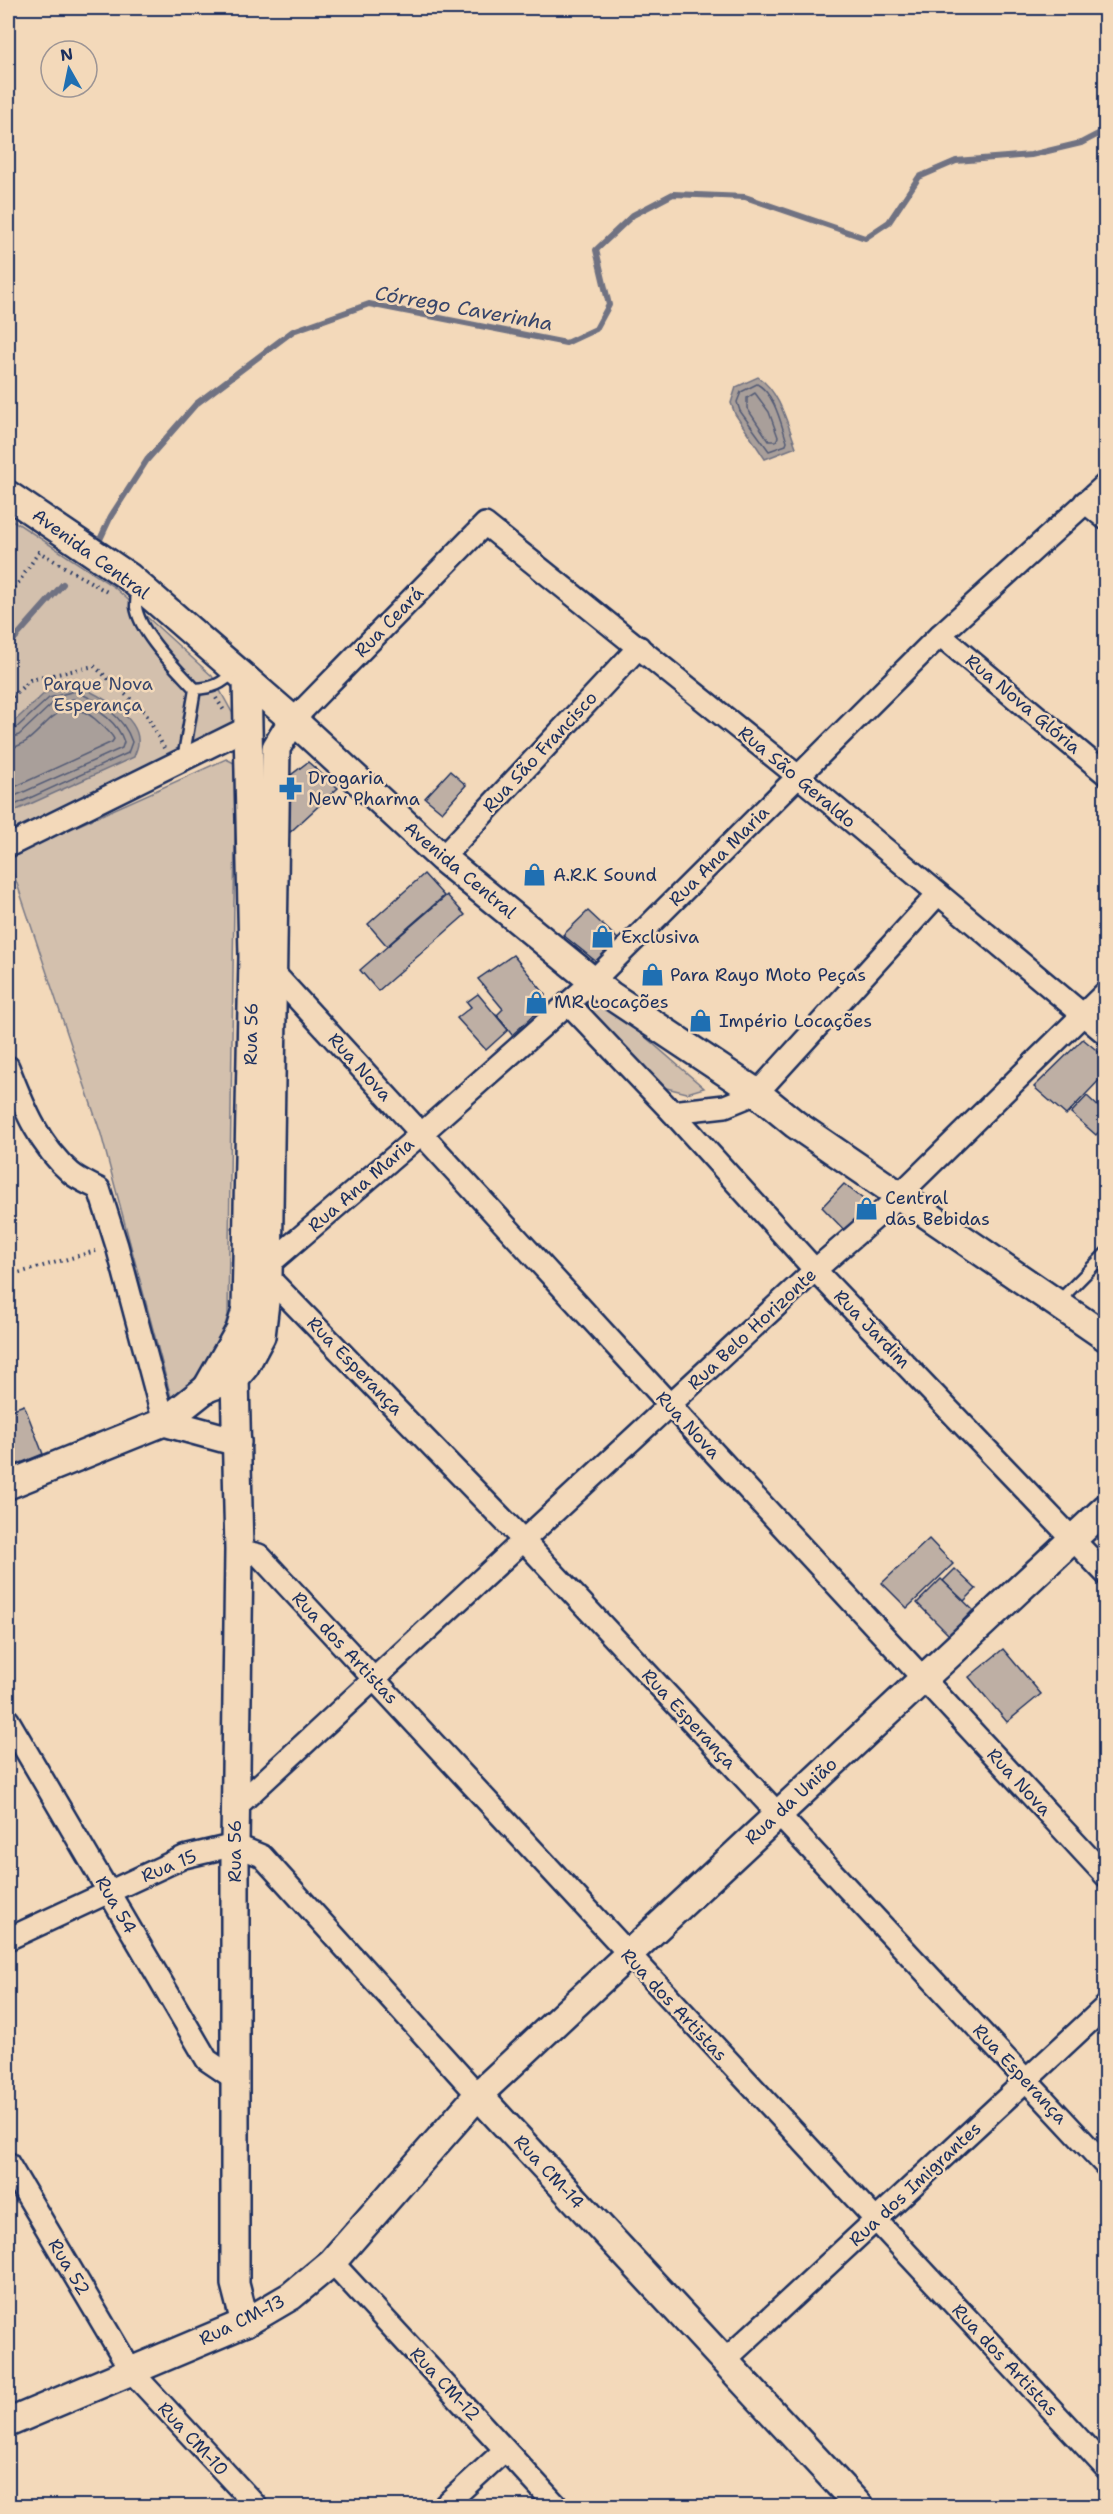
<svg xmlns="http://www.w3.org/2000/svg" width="1113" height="2514" font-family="'Shantell Sans',sans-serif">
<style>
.green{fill:#d3c0ad;stroke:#777886;stroke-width:1.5}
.water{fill:#a99f9a;stroke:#707282;stroke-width:1.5}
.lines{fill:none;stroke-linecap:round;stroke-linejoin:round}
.shore{stroke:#545c76;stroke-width:1.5}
.stream{stroke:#707282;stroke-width:6}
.building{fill:#beafa4;stroke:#1b2f5e;stroke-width:1.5}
.service-casing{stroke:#1b2f5e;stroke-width:15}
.minor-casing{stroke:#1b2f5e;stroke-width:26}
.tertiary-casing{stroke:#1b2f5e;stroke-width:32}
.path{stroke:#1b2f5e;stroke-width:4;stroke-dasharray:1.5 4.5;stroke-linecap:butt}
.service{stroke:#f3d9ba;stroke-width:10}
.minor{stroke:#f3d9ba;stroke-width:21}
.tertiary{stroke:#f3d9ba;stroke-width:27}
.labels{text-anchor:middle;stroke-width:5;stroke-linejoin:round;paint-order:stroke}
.street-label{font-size:18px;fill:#1b2f5e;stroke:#f3d9ba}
.park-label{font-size:18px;fill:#37456a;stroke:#f3d9ba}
.poi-label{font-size:18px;fill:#1b2f5e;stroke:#f3d9ba;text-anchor:start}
.water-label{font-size:20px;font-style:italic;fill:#37456a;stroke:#f3d9ba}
</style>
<rect width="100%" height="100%" fill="#f3d9ba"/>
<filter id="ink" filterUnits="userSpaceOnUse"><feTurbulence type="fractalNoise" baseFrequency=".0167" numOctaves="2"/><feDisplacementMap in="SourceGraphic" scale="12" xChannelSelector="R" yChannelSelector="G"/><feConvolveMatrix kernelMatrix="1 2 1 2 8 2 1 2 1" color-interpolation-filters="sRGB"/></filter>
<g filter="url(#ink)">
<g class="green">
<polygon points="8,517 114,587 212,676 240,727 8,838"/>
<polygon points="226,759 236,764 228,1315 218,1350 198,1380 171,1397 101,1134 8,857"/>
<polygon points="598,996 704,1088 687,1093 658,1086 585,1006"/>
</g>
<g class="water">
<path d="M758,377C780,392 787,423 796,447L765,459L735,414L731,403L736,387Z"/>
<path d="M75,684C95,693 141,716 138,743C138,748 135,753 134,757L8,814V727L46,692Z"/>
</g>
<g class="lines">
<g class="shore">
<path d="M757,384C775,394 781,424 787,442L786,445L769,451L740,411L737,402L741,392Z"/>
<polygon points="755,393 769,412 778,437 776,441 769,441 747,408 747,398"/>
<path d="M8,731L14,730L49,698L75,691C100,702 123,715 132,742L128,753L8,808"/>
<path d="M8,739L19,735L52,704L74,699C95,707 117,720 124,742L122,748L8,799"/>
<path d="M8,748C42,747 54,685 95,719C101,725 110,731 114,739L112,742L8,790"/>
</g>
<g class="stream">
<polyline points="96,548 111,516 147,460 196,404 293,331 369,304 566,343 596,329 609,305 596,250 633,215 673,194 745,197 865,238 889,222 919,177 956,161 1031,155 1081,143 1106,130"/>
<polyline points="8,646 63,584"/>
</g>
</g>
<g class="building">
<polygon points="308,762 338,788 286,836 287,778"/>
<polygon points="450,771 466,785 442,812 425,798"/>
<polygon points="424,874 444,896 387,946 368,924"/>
<polygon points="447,895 465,915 378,991 360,970"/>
<polygon points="588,911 620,941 598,963 563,935"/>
<polygon points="513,955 545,994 543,1007 512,1035 497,1015 503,1009 478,979"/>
<polygon points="478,994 508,1030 486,1050 457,1018 471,1007 467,1002"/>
<polygon points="1083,1039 1106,1058 1106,1073 1066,1115 1034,1087"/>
<polygon points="1087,1096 1106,1114 1106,1124 1096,1135 1071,1113"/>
<polygon points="844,1184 873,1207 847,1233 822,1207"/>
<polygon points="24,1405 43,1454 8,1468 8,1411"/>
<polygon points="929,1539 953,1564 907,1608 882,1583"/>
<polygon points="955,1569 976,1589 964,1601 943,1581"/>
<polygon points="941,1579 973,1610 949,1635 917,1603"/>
<polygon points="1003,1649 1041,1694 1007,1722 969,1677"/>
</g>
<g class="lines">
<defs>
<g id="service">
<path d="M137,587C137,594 136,601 136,607C140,634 177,669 195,689C213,688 222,684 235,671"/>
<polyline points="183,760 195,689"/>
<polyline points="1058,1302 1106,1253"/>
</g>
<g id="minor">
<polyline points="1085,502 1106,519"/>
<polyline points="940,635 1106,774"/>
<polyline points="293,720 485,524 799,777 1106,1034"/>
<polyline points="8,846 249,727"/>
<polyline points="442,858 639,647"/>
<polyline points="274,973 670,1405 1106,1876"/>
<polyline points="568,1003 672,1112 815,1270 1106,1574"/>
<path d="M8,1067C23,1105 38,1145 71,1173C79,1180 90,1184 99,1189L117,1246L164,1422"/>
<polyline points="672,1112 725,1106 757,1093 938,894"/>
<polyline points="268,1265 421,1134 593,981 940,635 1106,484"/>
<polyline points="268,1277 524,1541 1106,2166"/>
<polyline points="239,1550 259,1555 1106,2468"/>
<polyline points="8,1720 207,2060 235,2079"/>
<polyline points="235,1808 815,1270 883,1211 1106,992"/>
<polyline points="8,1939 184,1857 235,1845 262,1856 478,2095"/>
<polyline points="8,2163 131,2371 256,2506"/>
<polyline points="332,2262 557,2506"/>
<polyline points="724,2361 1106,2006"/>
<polyline points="444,2506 505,2450"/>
</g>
<g id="tertiary">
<polyline points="8,495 129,577 293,720 442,858 610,995 757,1093 795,1124 1106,1337"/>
<polyline points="223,1361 235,1378 239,1550 235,1845 235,2284 245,2323"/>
<polyline points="235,1378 245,1366 261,1336 268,1277 276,748 293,720"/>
<polyline points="207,1388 240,1330 246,1310 253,957 247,680"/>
<polyline points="164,1422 237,1442"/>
<polyline points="8,1485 164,1422 207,1388 224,1382"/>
<polyline points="478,2095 859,2506"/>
<polyline points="8,2423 245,2323 291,2296 332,2262 478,2095 1106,1508"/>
</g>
</defs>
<use href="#service" class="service-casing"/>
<use href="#minor" class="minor-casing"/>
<use href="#tertiary" class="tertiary-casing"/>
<g class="path">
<polyline points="8,598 39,552 109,593"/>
<polyline points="216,698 225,712"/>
<polyline points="8,701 30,680 94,666 145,712 164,748"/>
<polyline points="8,1276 99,1250"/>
</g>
<use href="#service" class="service"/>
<use href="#minor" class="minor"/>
<use href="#tertiary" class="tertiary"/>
</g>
</g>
<defs>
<symbol id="pharmacy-bare" viewBox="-9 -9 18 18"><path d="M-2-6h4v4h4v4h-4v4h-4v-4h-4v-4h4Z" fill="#1f6fb2" stroke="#f3d9ba" stroke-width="2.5" paint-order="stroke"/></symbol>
<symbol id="shop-bare" viewBox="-9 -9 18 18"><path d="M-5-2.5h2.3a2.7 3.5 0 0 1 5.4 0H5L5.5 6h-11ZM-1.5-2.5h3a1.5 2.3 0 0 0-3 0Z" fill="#1f6fb2" stroke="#f3d9ba" stroke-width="2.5" paint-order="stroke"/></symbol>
</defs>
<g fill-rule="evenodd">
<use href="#pharmacy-bare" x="274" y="772" width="33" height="33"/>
<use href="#shop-bare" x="518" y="858" width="33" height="33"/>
<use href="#shop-bare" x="586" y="920" width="33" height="33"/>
<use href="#shop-bare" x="636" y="958" width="33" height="33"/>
<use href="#shop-bare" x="520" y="986" width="33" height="33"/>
<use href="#shop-bare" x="684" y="1004" width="33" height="33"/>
<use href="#shop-bare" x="850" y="1192" width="33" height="33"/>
</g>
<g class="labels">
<g class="street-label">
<text transform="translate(91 554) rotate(36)" y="6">Avenida Central</text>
<text transform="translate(389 622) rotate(-46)" y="6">Rua Ceará</text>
<text transform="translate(1023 704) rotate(40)" y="6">Rua Nova Glória</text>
<text transform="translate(540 752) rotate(-47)" y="6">Rua São Francisco</text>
<text transform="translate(797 777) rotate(40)" y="6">Rua São Geraldo</text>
<text transform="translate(719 856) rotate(-45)" y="6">Rua Ana Maria</text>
<text transform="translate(460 870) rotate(40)" y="6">Avenida Central</text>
<text transform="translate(251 1034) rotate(-89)" y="6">Rua 56</text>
<text transform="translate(360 1067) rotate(48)" y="6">Rua Nova</text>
<text transform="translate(361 1185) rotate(-41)" y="6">Rua Ana Maria</text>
<text transform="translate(752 1329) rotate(-43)" y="6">Rua Belo Horizonte</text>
<text transform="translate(872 1329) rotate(46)" y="6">Rua Jardim</text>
<text transform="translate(355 1366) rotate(46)" y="6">Rua Esperança</text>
<text transform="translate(688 1425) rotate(47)" y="6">Rua Nova</text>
<text transform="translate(345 1648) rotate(47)" y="6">Rua dos Artistas</text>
<text transform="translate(689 1719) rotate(47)" y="6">Rua Esperança</text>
<text transform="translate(1019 1782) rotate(47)" y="6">Rua Nova</text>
<text transform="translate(791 1801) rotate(-43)" y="6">Rua da União</text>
<text transform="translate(235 1851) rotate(-90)" y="6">Rua 56</text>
<text transform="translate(169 1866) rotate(-22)" y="6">Rua 15</text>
<text transform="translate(116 1905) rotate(60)" y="6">Rua 54</text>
<text transform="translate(674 2005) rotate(47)" y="6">Rua dos Artistas</text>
<text transform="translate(1020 2074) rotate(47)" y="6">Rua Esperança</text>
<text transform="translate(549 2172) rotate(47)" y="6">Rua CM-14</text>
<text transform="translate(915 2184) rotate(-43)" y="6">Rua dos Imigrantes</text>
<text transform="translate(69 2267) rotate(59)" y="6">Rua 52</text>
<text transform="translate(242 2320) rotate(-26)" y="6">Rua CM-13</text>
<text transform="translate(1005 2360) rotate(47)" y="6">Rua dos Artistas</text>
<text transform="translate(445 2384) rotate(47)" y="6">Rua CM-12</text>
<text transform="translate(193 2439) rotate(47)" y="6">Rua CM-10</text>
</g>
<g class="park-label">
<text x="98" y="690">Parque Nova<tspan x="98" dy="21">Esperança</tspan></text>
</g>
<g class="poi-label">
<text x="308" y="784">Drogaria<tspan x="308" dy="21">New Pharma</tspan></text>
<text x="553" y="881">A.R.K Sound</text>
<text x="621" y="943">Exclusiva</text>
<text x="670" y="981">Para Rayo Moto Peças</text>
<text x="554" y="1008">MR Locações</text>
<text x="719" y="1027">Império Locações</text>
<text x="885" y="1204">Central<tspan x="885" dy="21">das Bebidas</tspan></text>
</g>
<g class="water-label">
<text transform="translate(464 308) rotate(10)" y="7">Córrego Caverinha</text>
</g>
</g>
<rect width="1113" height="2514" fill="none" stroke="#f3d9ba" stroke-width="30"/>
<rect x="15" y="15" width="1083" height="2484" fill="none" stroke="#1b2f5e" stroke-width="2" filter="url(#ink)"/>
<g transform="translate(69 69) rotate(351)"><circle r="28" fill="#f3d9ba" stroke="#9d9595" stroke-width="1.5"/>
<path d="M0-4.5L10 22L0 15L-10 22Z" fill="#1f6fb2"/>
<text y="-9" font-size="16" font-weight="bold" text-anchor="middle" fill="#1b2f5e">N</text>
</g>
</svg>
